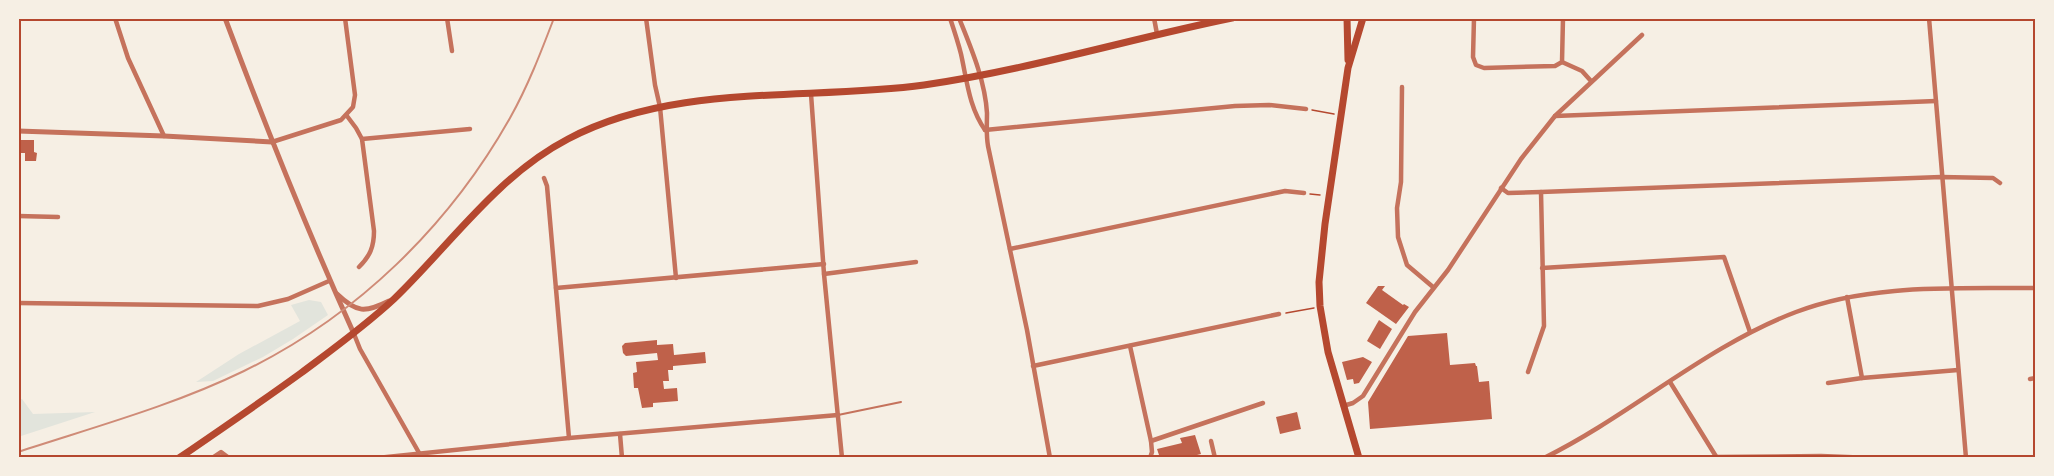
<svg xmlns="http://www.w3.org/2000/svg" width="2054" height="476" font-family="'Archivo Narrow',sans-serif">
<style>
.green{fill:#e2e4dc}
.building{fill:#bf614a}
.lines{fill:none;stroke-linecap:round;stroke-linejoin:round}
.path{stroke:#b5482f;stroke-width:1.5}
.service{stroke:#c5725c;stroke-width:2}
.minor{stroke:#c5725c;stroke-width:4.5}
.tertiary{stroke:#c5725c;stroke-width:5}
.primary{stroke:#b5482f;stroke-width:7}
.rail{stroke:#cf8b77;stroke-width:2}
.neatline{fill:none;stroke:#b5482f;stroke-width:2}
</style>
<rect width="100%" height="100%" fill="#f6efe4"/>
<g class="green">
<polygon points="309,300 321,302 328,315 293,339 263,357 213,381 196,382 239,354 300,321 291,305"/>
<polygon points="22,399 33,414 95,412 18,437 18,400"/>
</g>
<g class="building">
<polygon points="18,140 34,140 34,152 37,153 36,161 25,161 25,153 18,153"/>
<polygon points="1378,286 1385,286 1382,290 1403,305 1404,304 1409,307 1396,324 1366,303"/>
<polygon points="1379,320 1392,329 1380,349 1367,341"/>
<polygon points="1447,333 1450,365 1475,363 1476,366 1477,366 1479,382 1489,381 1492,419 1370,429 1368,402 1408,336"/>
<polygon points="657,340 657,345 673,344 674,355 705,352 706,363 673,366 673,370 668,370 669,381 663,381 664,389 677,388 678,401 653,403 653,407 642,408 638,388 634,388 633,373 637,372 636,362 658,360 657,353 626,356 623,353 622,346 625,343"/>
<polygon points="1363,357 1372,362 1359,383 1354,384 1353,379 1347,380 1342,362"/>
<polygon points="1297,412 1301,429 1280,434 1276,417"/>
<polygon points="1195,435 1201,454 1197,455 1197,458 1160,458 1157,449 1182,443 1180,438"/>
</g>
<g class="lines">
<g class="path">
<polyline points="1312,110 1334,114"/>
<polyline points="1310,194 1320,195"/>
<polyline points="1286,313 1314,308"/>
</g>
<polyline class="service" points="838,415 901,402"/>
<g class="minor">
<polyline points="115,18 128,58 164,136"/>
<polyline points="447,18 452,51"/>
<polyline points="646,18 655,85 660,107 676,278"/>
<path d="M950,18C954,30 958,42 961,54C967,81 969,107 985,130"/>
<path d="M959,18C971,48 985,80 987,113C987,125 986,134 988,146L1027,330L1050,458"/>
<polyline points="1154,18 1157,34"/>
<polyline points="1474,18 1473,57 1476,65 1484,68 1555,66 1562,62 1563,18"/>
<polyline points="1929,18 1966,458"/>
<polyline points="1562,62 1582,71 1591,81"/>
<polyline points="1402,87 1401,182 1397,208 1398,237 1407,265 1433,287"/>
<polyline points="811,94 824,274 842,458"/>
<path d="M347,116L356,128L362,139L374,231C374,247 370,256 359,267"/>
<polyline points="1555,116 1936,101"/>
<polyline points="985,130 1235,106 1269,105 1306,109"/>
<polyline points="362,139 470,129"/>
<polyline points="272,142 341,120 353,107 355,95 345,18"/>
<polyline points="544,178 547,186 569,438"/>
<polyline points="1501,188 1508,193 1541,192 1941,177 1993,178 2000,183"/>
<polyline points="18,216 58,217"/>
<polyline points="1010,249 1285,191 1304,193"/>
<polyline points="1542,268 1724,257 1750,332"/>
<polyline points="824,274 916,262"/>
<polyline points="556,288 824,264"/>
<polyline points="1847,297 1862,378"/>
<polyline points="18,303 258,306 288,299 329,281"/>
<polyline points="354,334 360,349 422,458"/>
<polyline points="1130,346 1151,441 1152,452 1150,458"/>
<polyline points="1033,366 1279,314"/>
<polyline points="1528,372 1544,326 1541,192"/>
<polyline points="2030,379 2036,378"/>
<polyline points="1670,382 1717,458"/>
<polyline points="1828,383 1862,378 1958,370"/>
<polyline points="1343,406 1353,403 1363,396 1415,312 1448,270 1521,159 1555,116 1642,35"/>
<polyline points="620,434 622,458"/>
<polyline points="1151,441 1263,403"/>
<polyline points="1211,441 1215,458"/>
<polyline points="1717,457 1821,456 1872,458"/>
<polyline points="212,458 221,452 229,458"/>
<polyline points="377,458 569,438 838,415"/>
<path d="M1544,458C1631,415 1706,346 1796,312C1872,283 1957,289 2036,288"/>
</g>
<g class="tertiary">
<path d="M225,18C265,125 307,230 354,334"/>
<polyline points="18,131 164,136 272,142"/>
<path d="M337,294C357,313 365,313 389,301"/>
</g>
<g class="primary">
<polyline points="1347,18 1348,60"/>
<path d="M179,458C220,430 261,402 301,373C333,349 365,326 394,299C451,244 497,176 568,139C675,82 808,101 924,85C1028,70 1129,39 1232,18"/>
<polyline points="1359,458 1328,352 1320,306 1319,282 1325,224 1348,68 1363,18"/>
</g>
<path class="rail" d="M18,452C94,427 172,406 244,371C357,316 449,226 510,118C528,86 541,52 554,18"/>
</g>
<rect width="2054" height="476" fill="none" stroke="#f6efe4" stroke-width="39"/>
<rect x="20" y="20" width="2014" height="436" class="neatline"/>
</svg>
